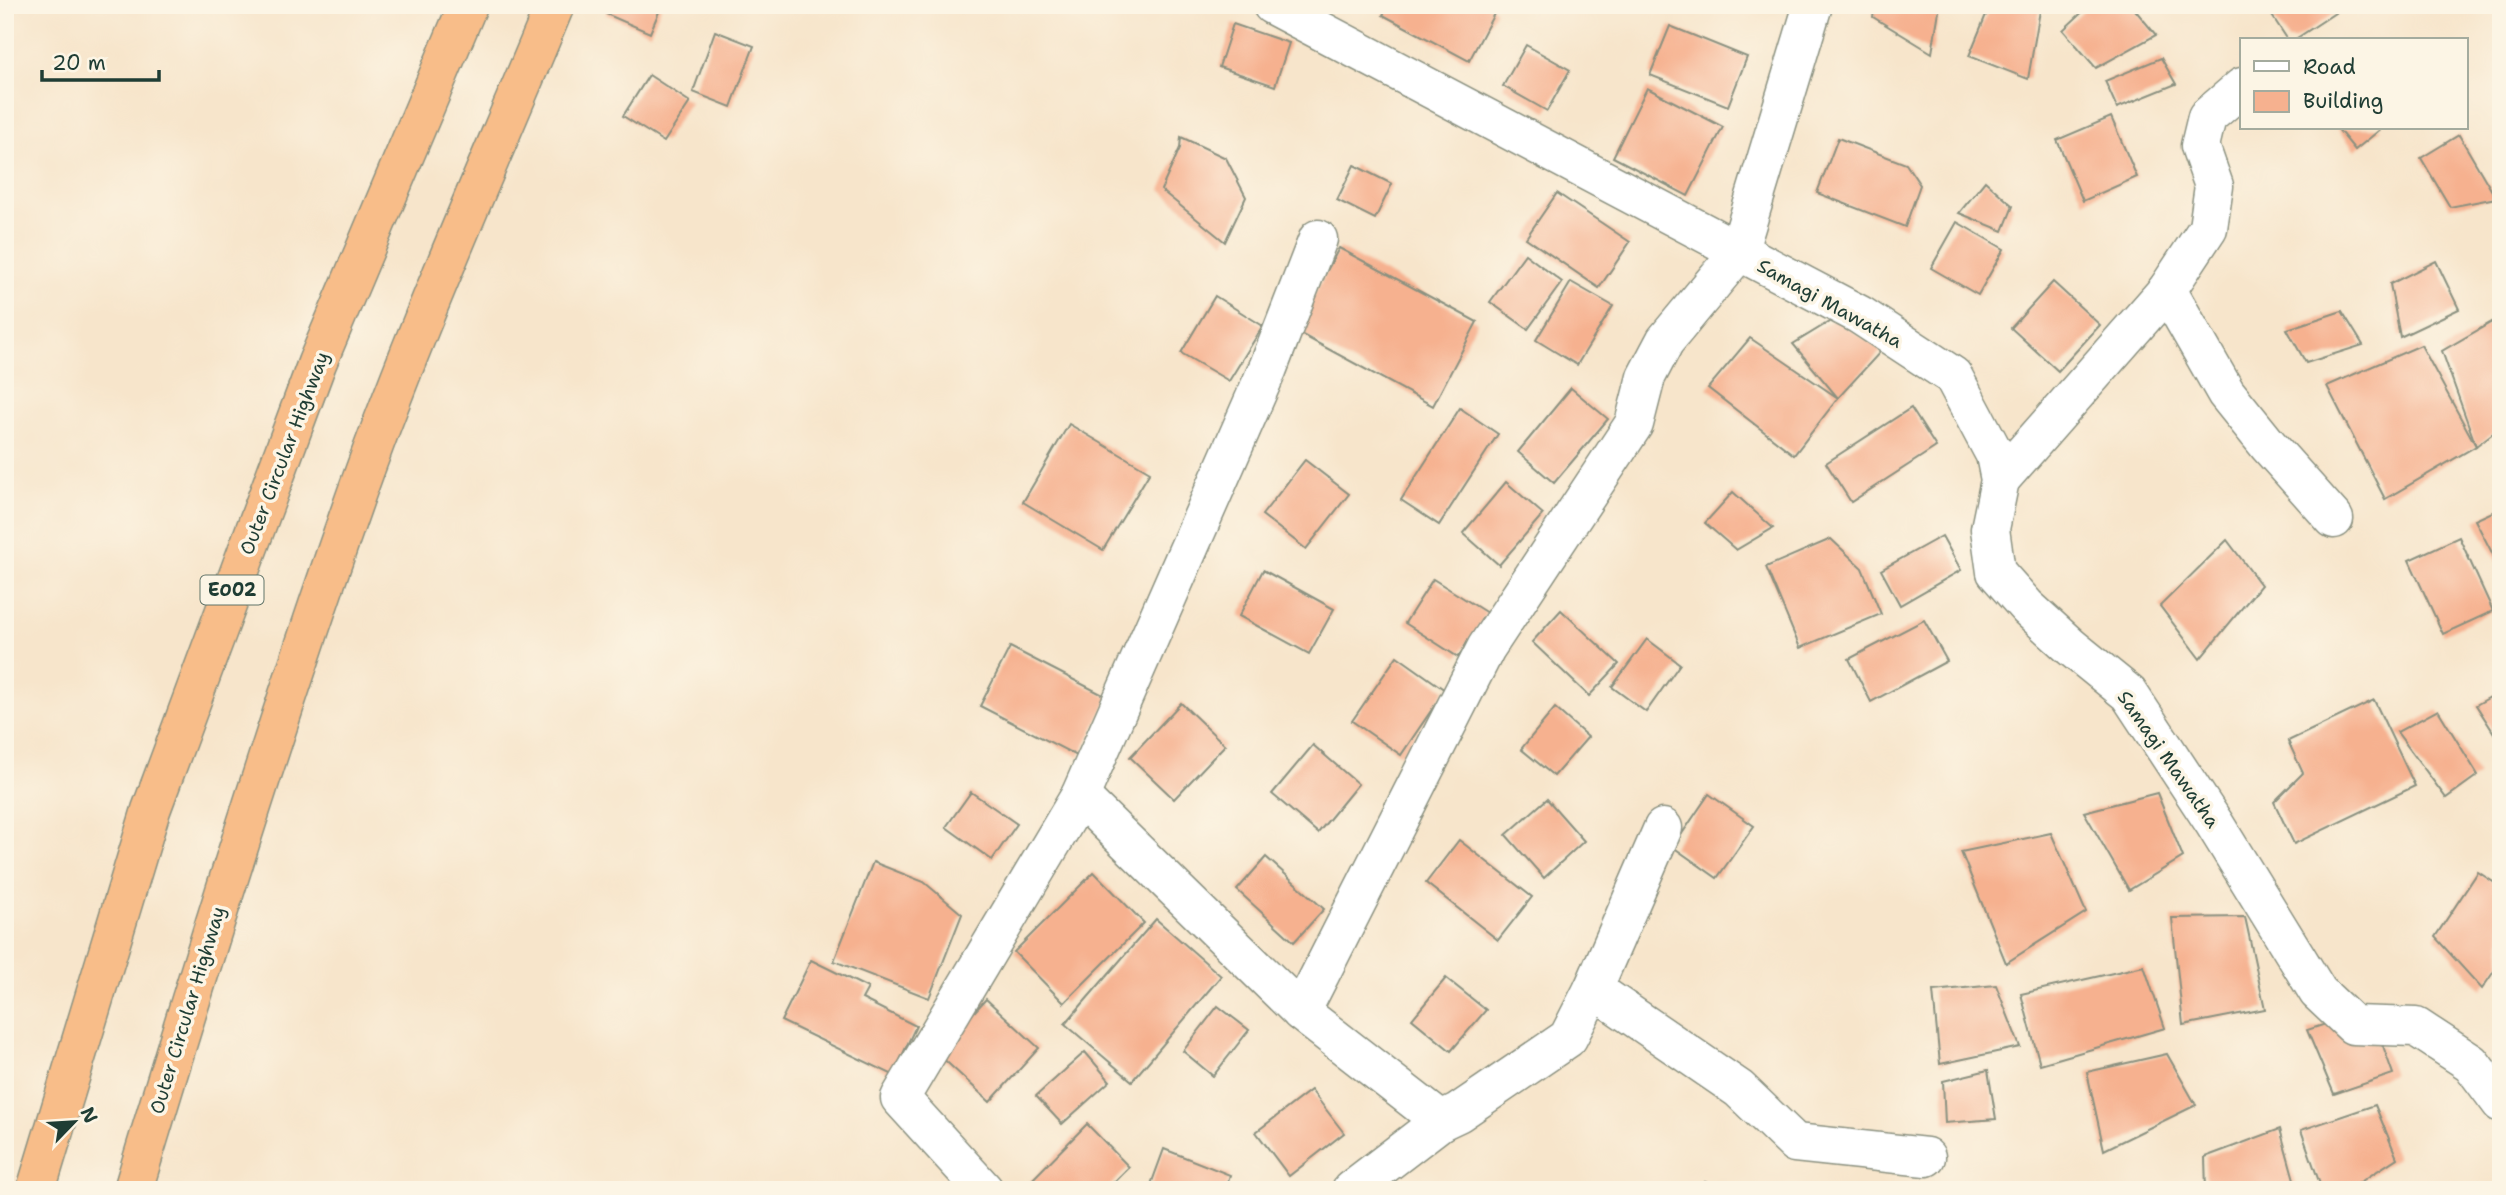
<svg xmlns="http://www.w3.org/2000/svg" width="2506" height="1195" font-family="'Shantell Sans',sans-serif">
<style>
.building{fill:#f6b18f}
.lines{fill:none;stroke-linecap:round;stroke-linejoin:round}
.minor-casing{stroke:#8b9180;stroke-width:41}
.motorway-casing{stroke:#8b9180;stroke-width:41}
.minor{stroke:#fff;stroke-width:38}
.motorway{stroke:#f8bd89;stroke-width:38}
.labels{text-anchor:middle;stroke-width:7;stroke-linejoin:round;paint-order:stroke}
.shield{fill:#fcf5e5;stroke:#617469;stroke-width:2}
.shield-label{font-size:18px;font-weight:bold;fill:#1f3d34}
.street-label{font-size:19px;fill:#1f3d34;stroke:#fcf5e5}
</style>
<rect width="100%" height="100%" fill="#fcf5e5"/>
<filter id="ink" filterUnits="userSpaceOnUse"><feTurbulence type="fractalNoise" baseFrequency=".0143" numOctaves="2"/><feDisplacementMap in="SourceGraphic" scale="14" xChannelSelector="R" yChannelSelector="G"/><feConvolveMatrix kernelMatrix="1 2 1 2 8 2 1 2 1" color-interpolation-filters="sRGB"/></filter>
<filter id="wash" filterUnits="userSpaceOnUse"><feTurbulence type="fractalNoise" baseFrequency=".00686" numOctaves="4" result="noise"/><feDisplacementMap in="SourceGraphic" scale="28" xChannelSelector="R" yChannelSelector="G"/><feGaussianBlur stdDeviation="1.57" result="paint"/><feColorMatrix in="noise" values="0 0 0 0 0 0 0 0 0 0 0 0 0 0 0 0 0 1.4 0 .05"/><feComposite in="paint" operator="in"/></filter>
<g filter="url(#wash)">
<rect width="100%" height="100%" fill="#f7e5cb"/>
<g id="blocks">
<g class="building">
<polygon points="609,5 658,5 661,7 650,33 606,14"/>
<polygon points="1388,5 1487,5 1496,10 1469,61 1383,15"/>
<polygon points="1875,5 1940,5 1932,53 1873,17"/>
<polygon points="1990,5 2041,5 2028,79 1969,56"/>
<polygon points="2090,5 2131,5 2156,35 2096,68 2063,30"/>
<polygon points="2265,5 2347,5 2294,40 2288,40"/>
<polygon points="1233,24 1289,43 1275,86 1219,67"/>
<polygon points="1670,26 1747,57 1728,106 1650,75"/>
<polygon points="715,31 754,46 731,107 693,92"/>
<polygon points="1526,45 1570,70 1547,111 1503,86"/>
<polygon points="2161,58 2176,84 2117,108 2105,81"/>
<polygon points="649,75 690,102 664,142 623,116"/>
<polygon points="1647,88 1723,127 1688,196 1613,157"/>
<polygon points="2111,117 2137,177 2083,201 2057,140"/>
<polygon points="2337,128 2382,128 2355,150"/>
<polygon points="2459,135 2496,198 2450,207 2421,158"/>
<polygon points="1181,137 1226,158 1246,197 1225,242 1161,190 1180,148"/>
<polygon points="1838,138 1906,164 1920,185 1905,227 1817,193"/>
<polygon points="1354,165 1392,184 1375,219 1337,200"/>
<polygon points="1985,181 2013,206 2003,231 1959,213"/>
<polygon points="1557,193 1630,242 1599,288 1526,238"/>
<polygon points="1957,222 2004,249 1978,295 1931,268"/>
<polygon points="1339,248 1477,322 1433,406 1295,331"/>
<polygon points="1525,254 1562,282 1528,329 1490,302"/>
<polygon points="2436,261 2459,309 2400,337 2390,284"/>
<polygon points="1571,282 1613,306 1577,365 1536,340"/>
<polygon points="2053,282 2100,325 2058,371 2011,328"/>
<polygon points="1215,296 1263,326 1229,381 1181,353"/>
<polygon points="2342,311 2363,345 2306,363 2287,329"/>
<polygon points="1834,319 1882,350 1838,398 1793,344"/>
<polygon points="2492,322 2501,341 2501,427 2476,446 2442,351"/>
<polygon points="1750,338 1838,398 1794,455 1708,388"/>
<polygon points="2421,345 2476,446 2385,499 2327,386"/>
<polygon points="1571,388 1608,419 1554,483 1518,452"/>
<polygon points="1460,408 1498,434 1439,525 1401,500"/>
<polygon points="1911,408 1936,447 1851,502 1826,463"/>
<polygon points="1069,424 1150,472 1103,550 1023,502"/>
<polygon points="1305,460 1349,494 1306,549 1262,515"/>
<polygon points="1506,482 1543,514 1499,565 1463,533"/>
<polygon points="1733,492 1773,528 1736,550 1705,523"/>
<polygon points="2501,508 2501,570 2475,520"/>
<polygon points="1942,536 1961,570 1900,605 1881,570"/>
<polygon points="2459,537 2493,611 2443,634 2409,560"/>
<polygon points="1831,539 1862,568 1881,614 1800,648 1766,567"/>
<polygon points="2227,540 2261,585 2200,659 2160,606"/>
<polygon points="1263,570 1334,609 1309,654 1239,616"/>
<polygon points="1433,579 1487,613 1458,657 1405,623"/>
<polygon points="1561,610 1619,664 1589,696 1532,642"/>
<polygon points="1924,620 1947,661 1871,702 1849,659"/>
<polygon points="1647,639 1680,664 1646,712 1612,687"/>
<polygon points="1010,647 1109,698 1079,757 980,706"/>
<polygon points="1397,656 1445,690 1401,755 1352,721"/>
<polygon points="2501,691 2501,744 2476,705"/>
<polygon points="2374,700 2415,786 2294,844 2274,802 2303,773 2288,741"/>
<polygon points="1181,703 1225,745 1174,799 1130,757"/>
<polygon points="1555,708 1588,737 1554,776 1521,749"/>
<polygon points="2438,710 2478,775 2446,798 2397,732"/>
<polygon points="1313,745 1358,784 1318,833 1272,794"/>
<polygon points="971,792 1017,824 992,860 946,827"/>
<polygon points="2157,793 2183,857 2129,890 2084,812"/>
<polygon points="1709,794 1754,826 1717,878 1673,847"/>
<polygon points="1547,799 1584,841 1544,878 1506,835"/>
<polygon points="2051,833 2086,912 2006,963 1961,852"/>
<polygon points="1459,840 1532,897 1498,940 1426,883"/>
<polygon points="1266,857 1324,909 1294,942 1237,890"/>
<polygon points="873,862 924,882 962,914 929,998 834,961"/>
<polygon points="1094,872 1144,923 1064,1003 1014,952"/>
<polygon points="2478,872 2501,887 2501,961 2482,989 2435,937"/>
<polygon points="2245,917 2265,1009 2183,1025 2172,918"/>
<polygon points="1156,919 1221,976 1132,1081 1065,1024"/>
<polygon points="811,960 868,988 862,999 916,1026 893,1075 781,1021"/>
<polygon points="2144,966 2165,1028 2040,1064 2021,994"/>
<polygon points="1446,978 1486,1010 1451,1051 1412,1019"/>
<polygon points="1996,985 2020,1047 1940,1064 1933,991"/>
<polygon points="986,999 1039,1048 990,1102 937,1053"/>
<polygon points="1218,1006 1249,1030 1213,1076 1183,1051"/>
<polygon points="2329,1023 2383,1046 2393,1074 2334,1094 2307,1030"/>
<polygon points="1085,1052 1110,1081 1062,1124 1036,1096"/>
<polygon points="2167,1054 2196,1105 2104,1150 2087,1072"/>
<polygon points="1988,1070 1996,1119 1945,1123 1943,1081"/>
<polygon points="1311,1090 1344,1133 1289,1176 1256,1132"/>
<polygon points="2375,1105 2397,1158 2348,1190 2322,1190 2301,1130"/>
<polygon points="1087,1124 1129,1167 1106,1190 1022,1190"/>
<polygon points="2280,1129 2295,1183 2271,1190 2206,1190 2205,1157"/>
<polygon points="1164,1149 1230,1175 1225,1190 1149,1190"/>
<polygon points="1705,1182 1746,1188 1745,1190 1704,1190"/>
</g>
</g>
</g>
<g filter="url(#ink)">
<use href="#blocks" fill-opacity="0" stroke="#8b9180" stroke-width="2"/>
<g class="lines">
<defs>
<g id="minor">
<polyline points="1272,5 1860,315 1953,376 1995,455 2000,480 1990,529 1996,572 2027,607 2071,647 2129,694 2214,823 2318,992 2353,1025 2416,1027 2471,1063 2501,1103"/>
<polyline points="2167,290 2226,393 2268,445 2334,519"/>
<polyline points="2000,480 2167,290 2208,228 2214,186 2200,146 2207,117 2242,87"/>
<polyline points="1080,796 1301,1012 1486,648 1634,424 1646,377 1665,341 1738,253 1813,5"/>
<polyline points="1593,989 1663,828"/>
<polyline points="1301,1012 1441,1121 1458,1113 1568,1038 1593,989 1739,1089 1795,1143 1926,1157"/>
<polyline points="984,1190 900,1098 1080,796 1268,368 1318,239"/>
<polyline points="1351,1190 1441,1121"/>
</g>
<g id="motorway">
<polyline points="36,1190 151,810 317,363 468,5"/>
<path d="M133,1190C201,964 271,738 349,515C409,342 485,174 555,5"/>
</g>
</defs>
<use href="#minor" class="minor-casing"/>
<use href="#motorway" class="motorway-casing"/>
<use href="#minor" class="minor"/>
<use href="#motorway" class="motorway"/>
</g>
</g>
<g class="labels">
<rect class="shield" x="200.5" y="575.5" width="63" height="29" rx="5"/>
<g class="shield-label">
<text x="232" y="596">E002</text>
</g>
<g class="street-label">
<text transform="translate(1830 303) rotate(29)" y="7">Samagi Mawatha</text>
<text transform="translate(284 453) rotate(-69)" y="7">Outer Circular Highway</text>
<text transform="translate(2169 759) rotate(55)" y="7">Samagi Mawatha</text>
<text transform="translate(187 1010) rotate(-73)" y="7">Outer Circular Highway</text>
</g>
</g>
<rect width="2506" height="1195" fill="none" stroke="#fcf5e5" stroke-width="28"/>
<rect x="2240" y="38" width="228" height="91" fill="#fcf5e5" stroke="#a4ab9e" stroke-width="2"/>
<rect x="2254" y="61" width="35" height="10" fill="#ffffff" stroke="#a4ab9e" stroke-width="2"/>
<text x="2303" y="74" font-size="21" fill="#1f3d34">Road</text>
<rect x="2254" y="91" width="35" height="21" fill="#f6b18f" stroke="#a4ab9e" stroke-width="2"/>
<text x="2303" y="108" font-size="21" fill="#1f3d34">Building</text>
<g transform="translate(74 1122) rotate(65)" stroke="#fcf5e5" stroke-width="5" paint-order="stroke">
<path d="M0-5L12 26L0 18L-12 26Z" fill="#1f3d34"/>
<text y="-10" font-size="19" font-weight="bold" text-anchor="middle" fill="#1f3d34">N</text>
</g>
<path d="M42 70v10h117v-10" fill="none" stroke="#1f3d34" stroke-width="3.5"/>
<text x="52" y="70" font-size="21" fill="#1f3d34" stroke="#fcf5e5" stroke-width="5" paint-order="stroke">20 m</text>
</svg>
